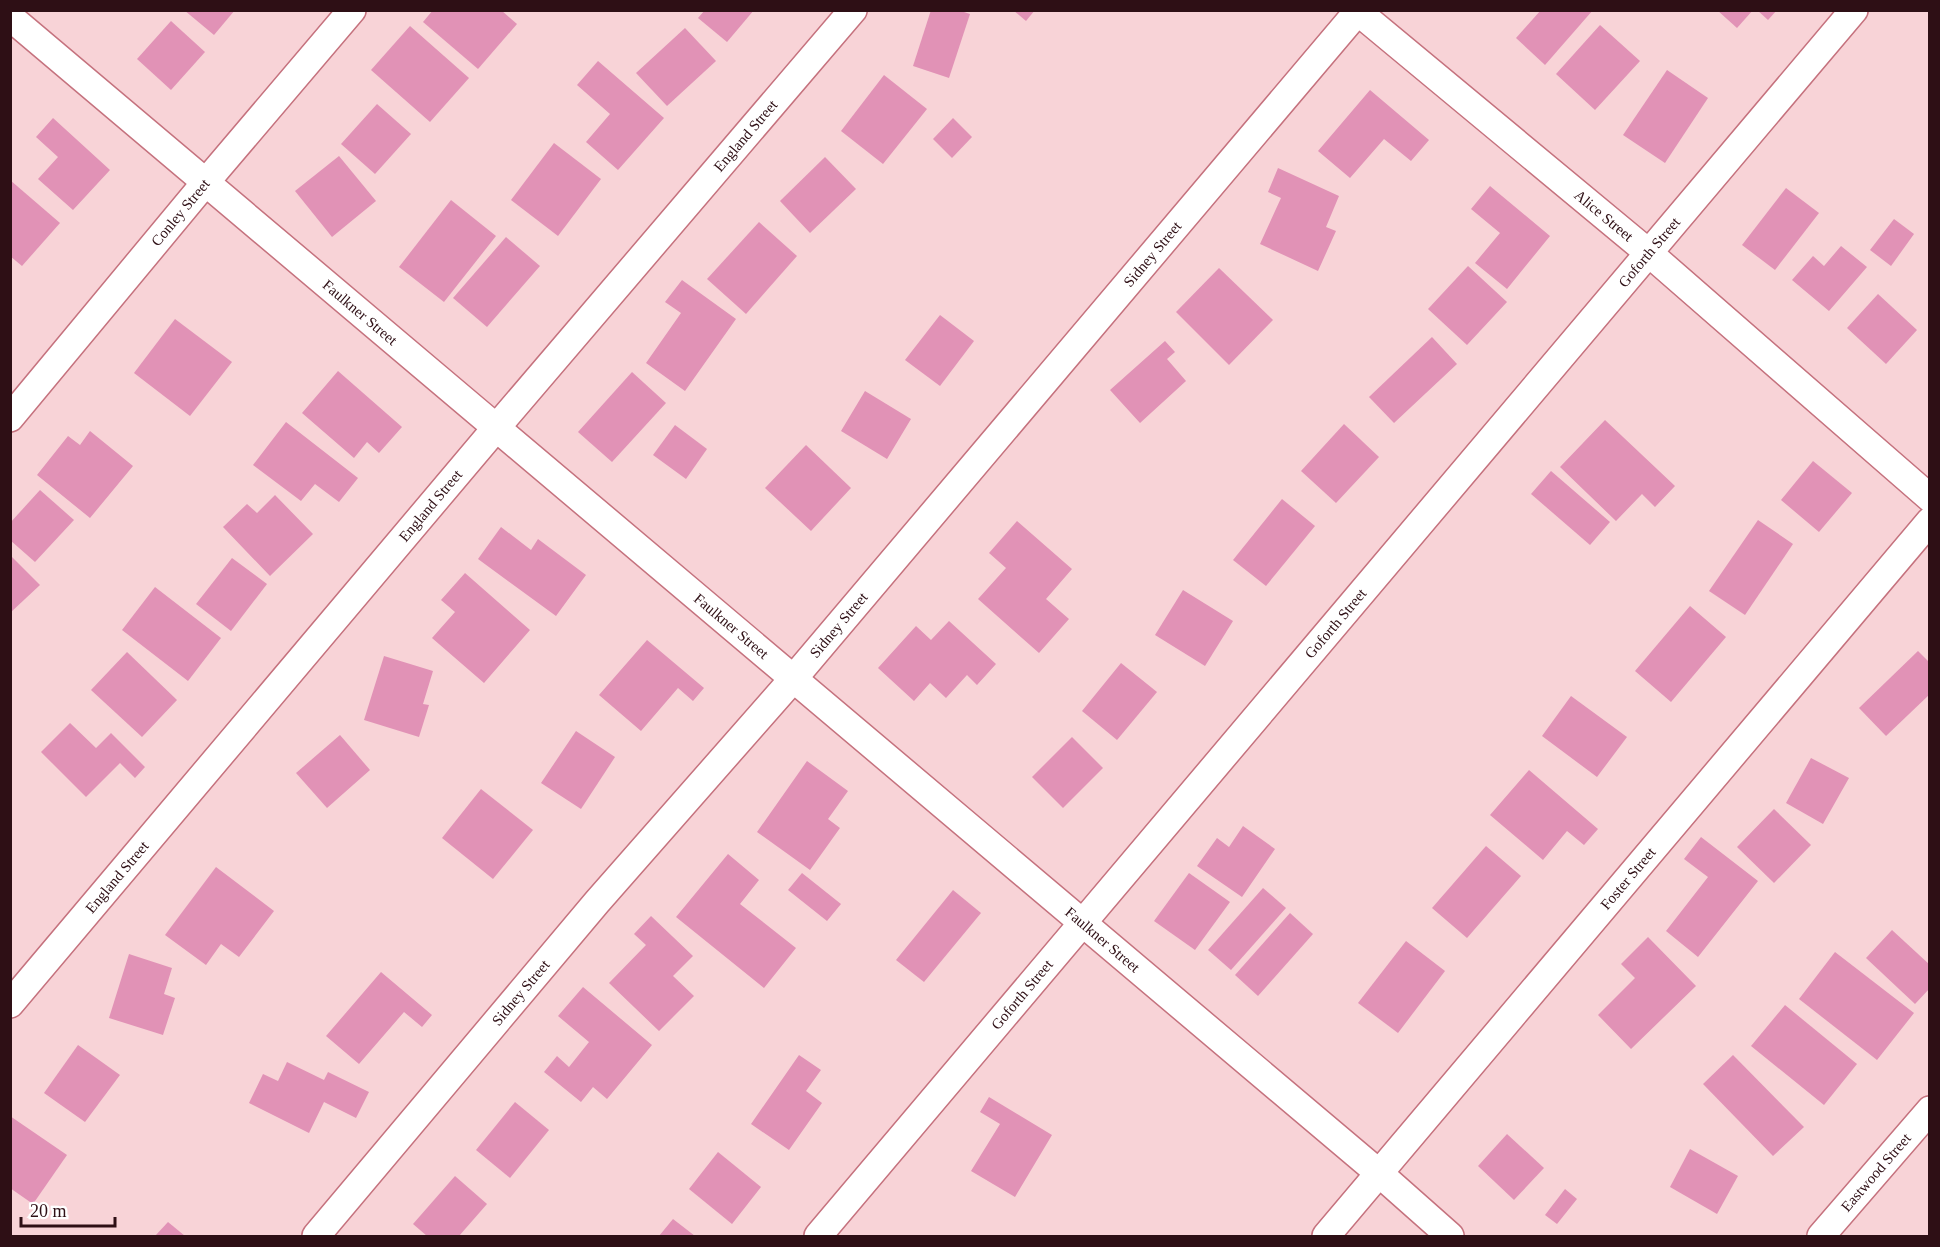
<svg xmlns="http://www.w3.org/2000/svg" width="1940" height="1247" font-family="'Times New Roman',serif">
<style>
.building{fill:#e192b6}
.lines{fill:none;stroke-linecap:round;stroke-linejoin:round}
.street-casing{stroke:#c5727e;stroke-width:30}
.street{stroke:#fff;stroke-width:27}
.labels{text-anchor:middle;stroke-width:4.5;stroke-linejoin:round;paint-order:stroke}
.street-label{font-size:15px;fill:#2e0f15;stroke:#fff}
</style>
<rect width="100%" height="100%" fill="#f8d3d7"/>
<g class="building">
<polygon points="184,10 235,10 214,35"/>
<polygon points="433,10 501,10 517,24 478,69 423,22"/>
<polygon points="705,10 754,10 727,42 698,18"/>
<polygon points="931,10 958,10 970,14 949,78 913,66"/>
<polygon points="1013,10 1035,10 1026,21"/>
<polygon points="1541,10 1593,10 1545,65 1516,38"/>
<polygon points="1717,10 1753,10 1737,28"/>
<polygon points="1757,10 1777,10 1768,20"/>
<polygon points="171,21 205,52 171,90 137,59"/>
<polygon points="1600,25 1640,61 1595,110 1556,74"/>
<polygon points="410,26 469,78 430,122 371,70"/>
<polygon points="685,28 716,61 667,106 636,73"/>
<polygon points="598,61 664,118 618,170 586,142 610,114 577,85"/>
<polygon points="1667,70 1708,98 1665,163 1623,135"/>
<polygon points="884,75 927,109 883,164 841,131"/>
<polygon points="1370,90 1429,140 1411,161 1384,139 1350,178 1318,151"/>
<polygon points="377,104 411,134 375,174 341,144"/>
<polygon points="53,118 110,170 73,210 38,179 58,157 36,137"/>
<polygon points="953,118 972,137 952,158 933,139"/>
<polygon points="554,143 601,179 558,236 511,200"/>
<polygon points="339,156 376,201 332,237 295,191"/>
<polygon points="825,157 856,189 810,233 780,201"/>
<polygon points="1278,168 1339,196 1326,227 1336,231 1318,271 1260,244 1281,198 1268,192"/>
<polygon points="10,180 60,223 22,266 10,256"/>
<polygon points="1490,186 1550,236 1507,289 1475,263 1500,233 1471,209"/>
<polygon points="1786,188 1819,213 1775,270 1742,245"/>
<polygon points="451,200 496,236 444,302 399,267"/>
<polygon points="1894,219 1914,234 1891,266 1870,250"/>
<polygon points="759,222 797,256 746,314 707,279"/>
<polygon points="506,237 540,266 487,327 453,298"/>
<polygon points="1841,246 1867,267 1829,311 1792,280 1813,256 1824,266"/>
<polygon points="1468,266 1507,302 1467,345 1428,309"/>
<polygon points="1219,268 1273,320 1229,365 1176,312"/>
<polygon points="682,280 736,319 685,391 646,363 681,313 665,302"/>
<polygon points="1878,294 1917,330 1886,364 1847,328"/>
<polygon points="940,315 974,341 940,386 905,360"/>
<polygon points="175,319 232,362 190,416 134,373"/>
<polygon points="1432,337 1457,364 1394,423 1369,397"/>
<polygon points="1165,341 1175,352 1167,359 1186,381 1140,423 1110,390"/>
<polygon points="338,371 402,427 379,453 367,442 354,458 302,413"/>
<polygon points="632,372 666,403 612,462 578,432"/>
<polygon points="865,391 911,419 887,459 841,431"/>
<polygon points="1605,420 1675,486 1655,507 1642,494 1616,521 1560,467"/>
<polygon points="286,422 358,478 339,502 315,484 301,501 253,465"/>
<polygon points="1344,424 1379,457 1336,503 1301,471"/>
<polygon points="675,425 707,449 686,479 653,455"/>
<polygon points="90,431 133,466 90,518 37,475 68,436 80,445"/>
<polygon points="806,445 851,488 811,531 765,488"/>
<polygon points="1813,461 1852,493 1819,532 1781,500"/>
<polygon points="1551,471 1610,522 1590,545 1531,494"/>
<polygon points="40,490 74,520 35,562 10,540 10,523"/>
<polygon points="275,495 313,534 270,576 223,527 247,504 257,513"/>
<polygon points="1282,499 1315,526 1266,586 1233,560"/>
<polygon points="1758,520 1793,544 1745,615 1709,591"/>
<polygon points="1017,521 1072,569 1046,599 1069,619 1039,653 978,599 1006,568 989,553"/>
<polygon points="501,527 531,550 538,539 586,575 556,616 478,559"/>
<polygon points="10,555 40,585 10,613"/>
<polygon points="232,558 267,584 231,631 196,604"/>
<polygon points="465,573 530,630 484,683 432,638 455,612 441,600"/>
<polygon points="155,587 221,638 188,681 122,630"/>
<polygon points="1183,590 1233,621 1205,666 1155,635"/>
<polygon points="1690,606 1726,637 1671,702 1635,671"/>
<polygon points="949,621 996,664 977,685 967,675 946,698 930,683 914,701 878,668 916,626 931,640"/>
<polygon points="647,640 704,688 693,701 678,688 641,731 599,695"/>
<polygon points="1918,651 1930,663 1930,694 1886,736 1859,708"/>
<polygon points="127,652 177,700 142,737 91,690"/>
<polygon points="384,656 433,671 423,704 429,705 419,737 364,720"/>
<polygon points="1121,663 1157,692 1117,740 1082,711"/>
<polygon points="1571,696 1627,737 1597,777 1542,736"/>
<polygon points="70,723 96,748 111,733 145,767 135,778 120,763 86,797 41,752"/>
<polygon points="576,731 615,757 581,809 541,783"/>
<polygon points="340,735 370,770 327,808 296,773"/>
<polygon points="1072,737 1103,768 1063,808 1032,777"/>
<polygon points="1811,758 1849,778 1823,824 1786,803"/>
<polygon points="807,761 848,791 828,819 840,828 810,870 757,832"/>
<polygon points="1529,770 1598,829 1584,845 1567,831 1543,860 1490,815"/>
<polygon points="481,789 533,830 493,879 442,838"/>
<polygon points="1774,809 1811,845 1774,883 1737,847"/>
<polygon points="1243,826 1275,849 1242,897 1197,866 1217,838 1229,847"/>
<polygon points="1701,837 1758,881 1698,957 1666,931 1708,877 1684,859"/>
<polygon points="1486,846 1521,876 1467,938 1432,908"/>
<polygon points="728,854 759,880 740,904 796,948 764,988 676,917"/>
<polygon points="216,867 274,911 239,957 221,944 206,965 165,935"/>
<polygon points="802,873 841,904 827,921 788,890"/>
<polygon points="1189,873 1230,902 1195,950 1154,921"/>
<polygon points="1263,888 1286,908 1231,970 1208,950"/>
<polygon points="953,890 981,913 924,982 896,960"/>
<polygon points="1290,913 1313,934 1258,996 1235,975"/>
<polygon points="651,916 693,956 673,976 694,996 659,1031 609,983 646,945 634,934"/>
<polygon points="1892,930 1930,965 1930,988 1915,1004 1866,958"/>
<polygon points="1648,937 1696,986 1631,1049 1598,1015 1635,978 1621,964"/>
<polygon points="1406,941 1445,971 1398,1033 1358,1003"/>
<polygon points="1835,952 1914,1013 1877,1060 1799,999"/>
<polygon points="129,954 172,968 164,994 175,998 163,1035 109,1018"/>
<polygon points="381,972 432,1015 422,1027 404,1012 359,1064 326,1036"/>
<polygon points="583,987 652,1045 607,1099 593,1087 581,1102 544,1072 557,1056 569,1067 589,1042 558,1016"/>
<polygon points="1785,1005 1857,1064 1824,1105 1751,1046"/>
<polygon points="78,1045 120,1075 85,1122 44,1093"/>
<polygon points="799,1055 821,1070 806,1091 822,1103 789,1150 751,1124"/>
<polygon points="1733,1055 1804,1127 1773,1156 1703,1084"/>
<polygon points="287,1062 324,1080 328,1072 369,1092 356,1118 324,1102 309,1133 249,1103 263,1074 278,1081"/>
<polygon points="989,1097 1052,1135 1015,1197 971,1171 1000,1124 980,1112"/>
<polygon points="515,1102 549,1130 510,1178 476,1150"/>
<polygon points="10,1116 67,1155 33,1204 10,1188"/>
<polygon points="1507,1134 1544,1168 1514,1200 1478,1166"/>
<polygon points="1690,1149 1738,1176 1717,1214 1670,1187"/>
<polygon points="718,1152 761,1187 732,1224 689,1189"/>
<polygon points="455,1176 487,1204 459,1236 427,1236 413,1224"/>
<polygon points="1565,1189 1577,1199 1557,1224 1545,1215"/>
<polygon points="673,1219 695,1236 659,1236"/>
<polygon points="168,1222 185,1236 155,1236"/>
</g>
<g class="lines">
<defs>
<g id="street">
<path id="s1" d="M1356,10L1650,254L1930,498"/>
<path id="s2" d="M10,17L1380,1174L1450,1236"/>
<path id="s3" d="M10,418L205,183L352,10"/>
<path id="s4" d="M10,1004L496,428L853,10"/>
<path id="s5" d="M316,1236L597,902L793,679L1359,10"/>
<path id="s6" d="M818,1236L1854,10"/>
<path id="s7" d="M1326,1236L1930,521"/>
<path id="s8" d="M1821,1236L1930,1110"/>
</g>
</defs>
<use href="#street" class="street-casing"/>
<use href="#street" class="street"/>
</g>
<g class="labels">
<g class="street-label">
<text dy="5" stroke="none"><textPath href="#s4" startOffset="1138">England Street</textPath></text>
<text dy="5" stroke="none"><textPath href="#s3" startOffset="267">Conley Street</textPath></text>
<text dy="5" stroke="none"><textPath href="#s1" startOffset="322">Alice Street</textPath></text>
<text dy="5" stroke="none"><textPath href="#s6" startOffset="1288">Goforth Street</textPath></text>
<text dy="5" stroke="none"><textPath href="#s5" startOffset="1290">Sidney Street</textPath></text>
<text dy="5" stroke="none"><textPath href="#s2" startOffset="458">Faulkner Street</textPath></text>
<text dy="5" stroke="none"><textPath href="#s4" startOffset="652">England Street</textPath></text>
<text dy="5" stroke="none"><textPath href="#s6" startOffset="802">Goforth Street</textPath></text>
<text dy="5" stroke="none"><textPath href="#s5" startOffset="804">Sidney Street</textPath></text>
<text dy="5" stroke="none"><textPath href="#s2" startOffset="944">Faulkner Street</textPath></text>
<text dy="5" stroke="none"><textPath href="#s4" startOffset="166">England Street</textPath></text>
<text dy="5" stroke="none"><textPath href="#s7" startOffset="468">Foster Street</textPath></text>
<text dy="5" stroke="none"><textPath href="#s2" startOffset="1430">Faulkner Street</textPath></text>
<text dy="5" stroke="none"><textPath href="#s5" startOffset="318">Sidney Street</textPath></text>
<text dy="5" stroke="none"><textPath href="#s6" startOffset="316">Goforth Street</textPath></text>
<text dy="5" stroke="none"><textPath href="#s8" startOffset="84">Eastwood Street</textPath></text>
</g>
</g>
<rect width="1940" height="1247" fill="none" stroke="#2e0f15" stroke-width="24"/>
<path d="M21 1217v9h94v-9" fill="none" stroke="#2e0f15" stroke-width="3"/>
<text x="30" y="1217" font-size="18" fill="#2e0f15" stroke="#ffffff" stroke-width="4.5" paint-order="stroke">20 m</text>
</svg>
